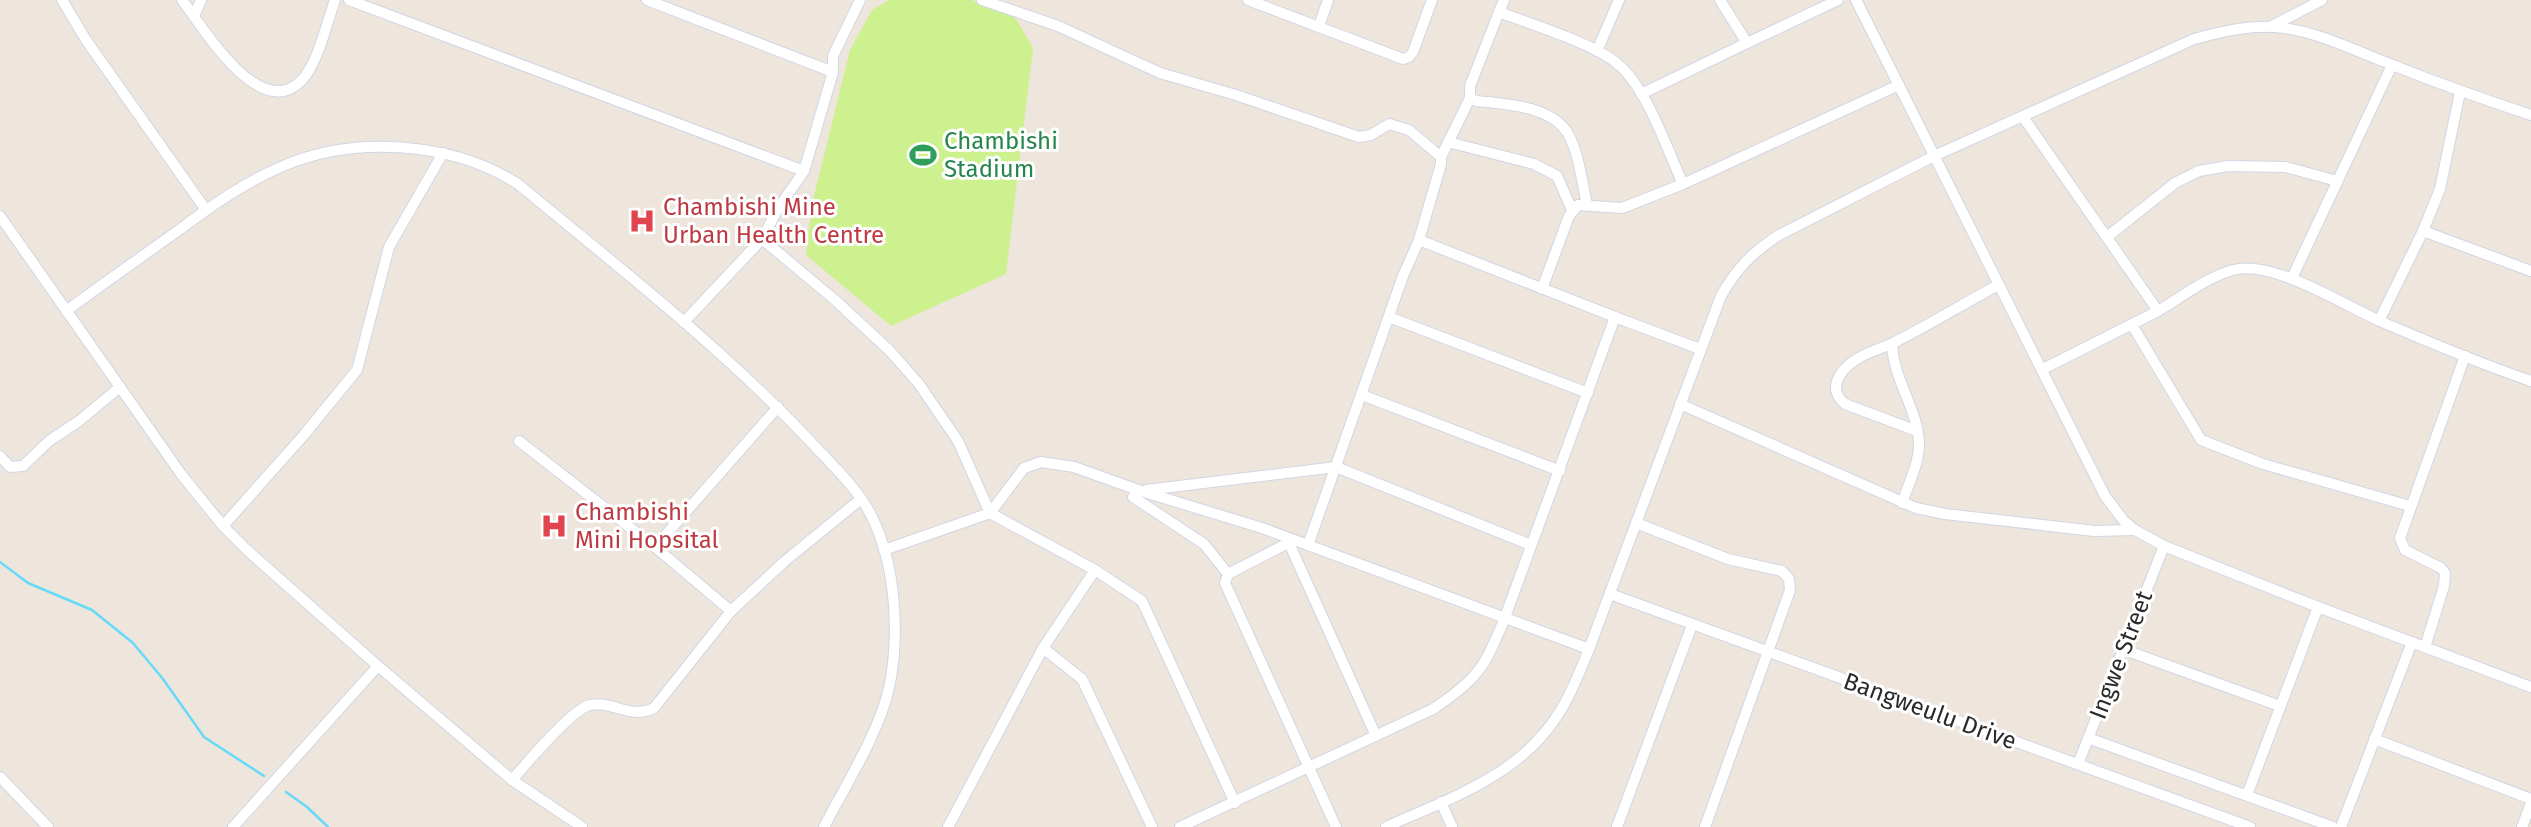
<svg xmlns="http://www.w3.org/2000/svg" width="2531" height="827" font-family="'Fira Sans',sans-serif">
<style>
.pitch{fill:#cdf18e}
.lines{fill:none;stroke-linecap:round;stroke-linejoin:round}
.stream{stroke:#66daf8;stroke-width:2.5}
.minor-casing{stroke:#d1d6e5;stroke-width:12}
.minor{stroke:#fff;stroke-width:10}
.labels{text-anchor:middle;stroke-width:6;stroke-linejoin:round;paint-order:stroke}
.leisure-label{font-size:24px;fill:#27864d;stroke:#fff;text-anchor:start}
.health-label{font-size:24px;fill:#be3a42;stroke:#fff;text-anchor:start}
.street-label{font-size:24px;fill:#2b2b2b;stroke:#fff}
</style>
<rect width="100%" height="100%" fill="#eee5dc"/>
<polygon class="pitch" points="889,0 972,0 1015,17 1033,48 1006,274 891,326 806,255 812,204 850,50 872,10"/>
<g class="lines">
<g class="stream">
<polyline points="0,562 28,583 92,610 133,643 163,679 204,737 264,776"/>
<polyline points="286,792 307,807 328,827"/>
</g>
<defs>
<g id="minor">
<polyline points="62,0 86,40 206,210"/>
<path d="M182,0C203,27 260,124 302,80C318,63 327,22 335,0"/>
<polyline points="349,0 804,171"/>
<polyline points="647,0 833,72"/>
<polyline points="982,0 1058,26 1160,73 1236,95 1359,137 1371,135 1389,124 1409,130 1441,157 1441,164 1419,240"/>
<polyline points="1248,0 1403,59 1409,57 1413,52 1432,0"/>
<path d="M1504,0L1499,12C1530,24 1596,44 1619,65C1647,89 1667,149 1683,184L1899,85"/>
<polyline points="1720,0 1747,43 1838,0"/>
<polyline points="1856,0 2105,496 2124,521 2135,530 2164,546 2318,607 2531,687"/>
<polyline points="194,16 201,0"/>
<polyline points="1319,26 1328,0"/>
<polyline points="2270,27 2322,0"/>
<polyline points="1597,51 1619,0"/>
<polyline points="1641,94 1747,43"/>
<path d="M1470,98L1476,101C1501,103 1545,106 1563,127C1578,143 1582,183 1587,205"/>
<path d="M2023,117L2158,311C2180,298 2209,276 2233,270C2273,259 2345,306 2382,322C2431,343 2481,364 2531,381"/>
<polyline points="1448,142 1534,164 1557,176 1572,210"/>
<polyline points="1441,157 1470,98 1470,86 1499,12"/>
<polyline points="0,216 181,474 223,526 247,550 378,666 512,780 582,827"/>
<polyline points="2423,231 2531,271"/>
<polyline points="2107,237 2175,183 2199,171 2228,166 2286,167 2337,181"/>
<polyline points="762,239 835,300 890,351 919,384 958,441 990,513 1095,570 1142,601 1235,803"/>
<polyline points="2292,278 2392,65"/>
<polyline points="1542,289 1569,216 1578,205 1622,208 1683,184"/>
<path d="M66,311C103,284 141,257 179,230C211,206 245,182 283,166C355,135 453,142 518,184C617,266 720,346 808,439C830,463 858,488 872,517C896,566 900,635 889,688C879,733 845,786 824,827"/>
<polyline points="1389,317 1588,393"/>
<polyline points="2379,321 2423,231 2440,189 2460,92"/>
<polyline points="684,322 762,239 779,207 804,171 833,72 833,56 860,0"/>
<polyline points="2132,325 2201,440 2263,464 2410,506"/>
<path d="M1892,344C1893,379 1918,409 1919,444C1919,464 1908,485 1902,503"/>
<polyline points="2043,369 2158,311"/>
<polyline points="1362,395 1560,471"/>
<polyline points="1680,404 1916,508 1945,514 2095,531 2135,530"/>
<path d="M1917,431L1845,404C1834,395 1833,384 1842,372C1855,355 1876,351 1893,343C1929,325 1963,304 1998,285"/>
<polyline points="519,441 655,547 731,611"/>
<polyline points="0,456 10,467 23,466 49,441 79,421 120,387"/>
<polyline points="1146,490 1336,467 1531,545"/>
<polyline points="1133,497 1204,544 1228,574"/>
<polyline points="1636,523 1728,559 1782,571 1789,579 1790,590 1705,827"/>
<polyline points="223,526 303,436 357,370 389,247 443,153"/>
<polyline points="1294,540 1228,574 1225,583 1336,827"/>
<polyline points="1289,543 1376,736"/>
<polyline points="1308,545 1403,276 1419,240 1615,317"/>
<polyline points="655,547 778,407"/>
<polyline points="884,550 990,513 1024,468 1041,462 1074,467 1141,491 1262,528 1589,649"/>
<polyline points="1610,594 2250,827"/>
<polyline points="2425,647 2444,586 2445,573 2441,568 2405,550 2400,538 2465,356"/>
<polyline points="1043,648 1082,679 1152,827"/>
<polyline points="2122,649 2280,706"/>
<polyline points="2088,738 2333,827"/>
<polyline points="2374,739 2531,799"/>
<polyline points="2078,764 2164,546"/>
<polyline points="0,777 48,827"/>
<path d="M512,780C526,764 572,709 590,705C612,700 630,720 654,708L731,611L785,561L861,499"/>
<polyline points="2247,795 2318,607"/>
<polyline points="1441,802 1452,827"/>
<polyline points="233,827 378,666"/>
<polyline points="948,827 1043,648 1095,570"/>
<path d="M1180,827L1433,709C1478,679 1484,668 1504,620L1615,317L1700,349"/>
<path d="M1386,827C1450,798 1520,776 1559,713C1572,693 1580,671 1589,649L1721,296C1736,269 1753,252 1779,235L1934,156L2194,39C2223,31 2253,24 2284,28C2320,33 2356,51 2390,64C2437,83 2483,99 2531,115"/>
<polyline points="1617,827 1692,625"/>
<polyline points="2341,827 2412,642"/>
<polyline points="2522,827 2531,803"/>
</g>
</defs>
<use href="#minor" class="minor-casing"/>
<use href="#minor" class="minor"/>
</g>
<defs>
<symbol id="stadium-bare" viewBox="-9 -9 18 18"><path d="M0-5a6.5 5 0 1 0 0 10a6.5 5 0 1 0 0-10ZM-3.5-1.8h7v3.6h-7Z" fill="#2e9e5b" stroke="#fff" stroke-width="2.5" paint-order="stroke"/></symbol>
<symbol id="hospital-bare" viewBox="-9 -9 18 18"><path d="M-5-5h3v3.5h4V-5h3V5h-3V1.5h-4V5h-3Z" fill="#e0444e" stroke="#fff" stroke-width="2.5" paint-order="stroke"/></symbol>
</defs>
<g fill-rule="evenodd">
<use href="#stadium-bare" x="904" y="136" width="38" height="38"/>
<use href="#hospital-bare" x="623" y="202" width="38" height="38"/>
<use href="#hospital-bare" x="535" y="507" width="38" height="38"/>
</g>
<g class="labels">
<g class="leisure-label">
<text x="944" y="149">Chambishi<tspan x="944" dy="28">Stadium</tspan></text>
</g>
<g class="health-label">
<text x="663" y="215">Chambishi Mine<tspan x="663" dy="28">Urban Health Centre</tspan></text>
<text x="575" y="520">Chambishi<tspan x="575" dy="28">Mini Hopsital</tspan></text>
</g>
<g class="street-label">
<text transform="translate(2121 655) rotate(-69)" y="8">Ingwe Street</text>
<text transform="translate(1930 711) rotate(20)" y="8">Bangweulu Drive</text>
</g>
</g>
</svg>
